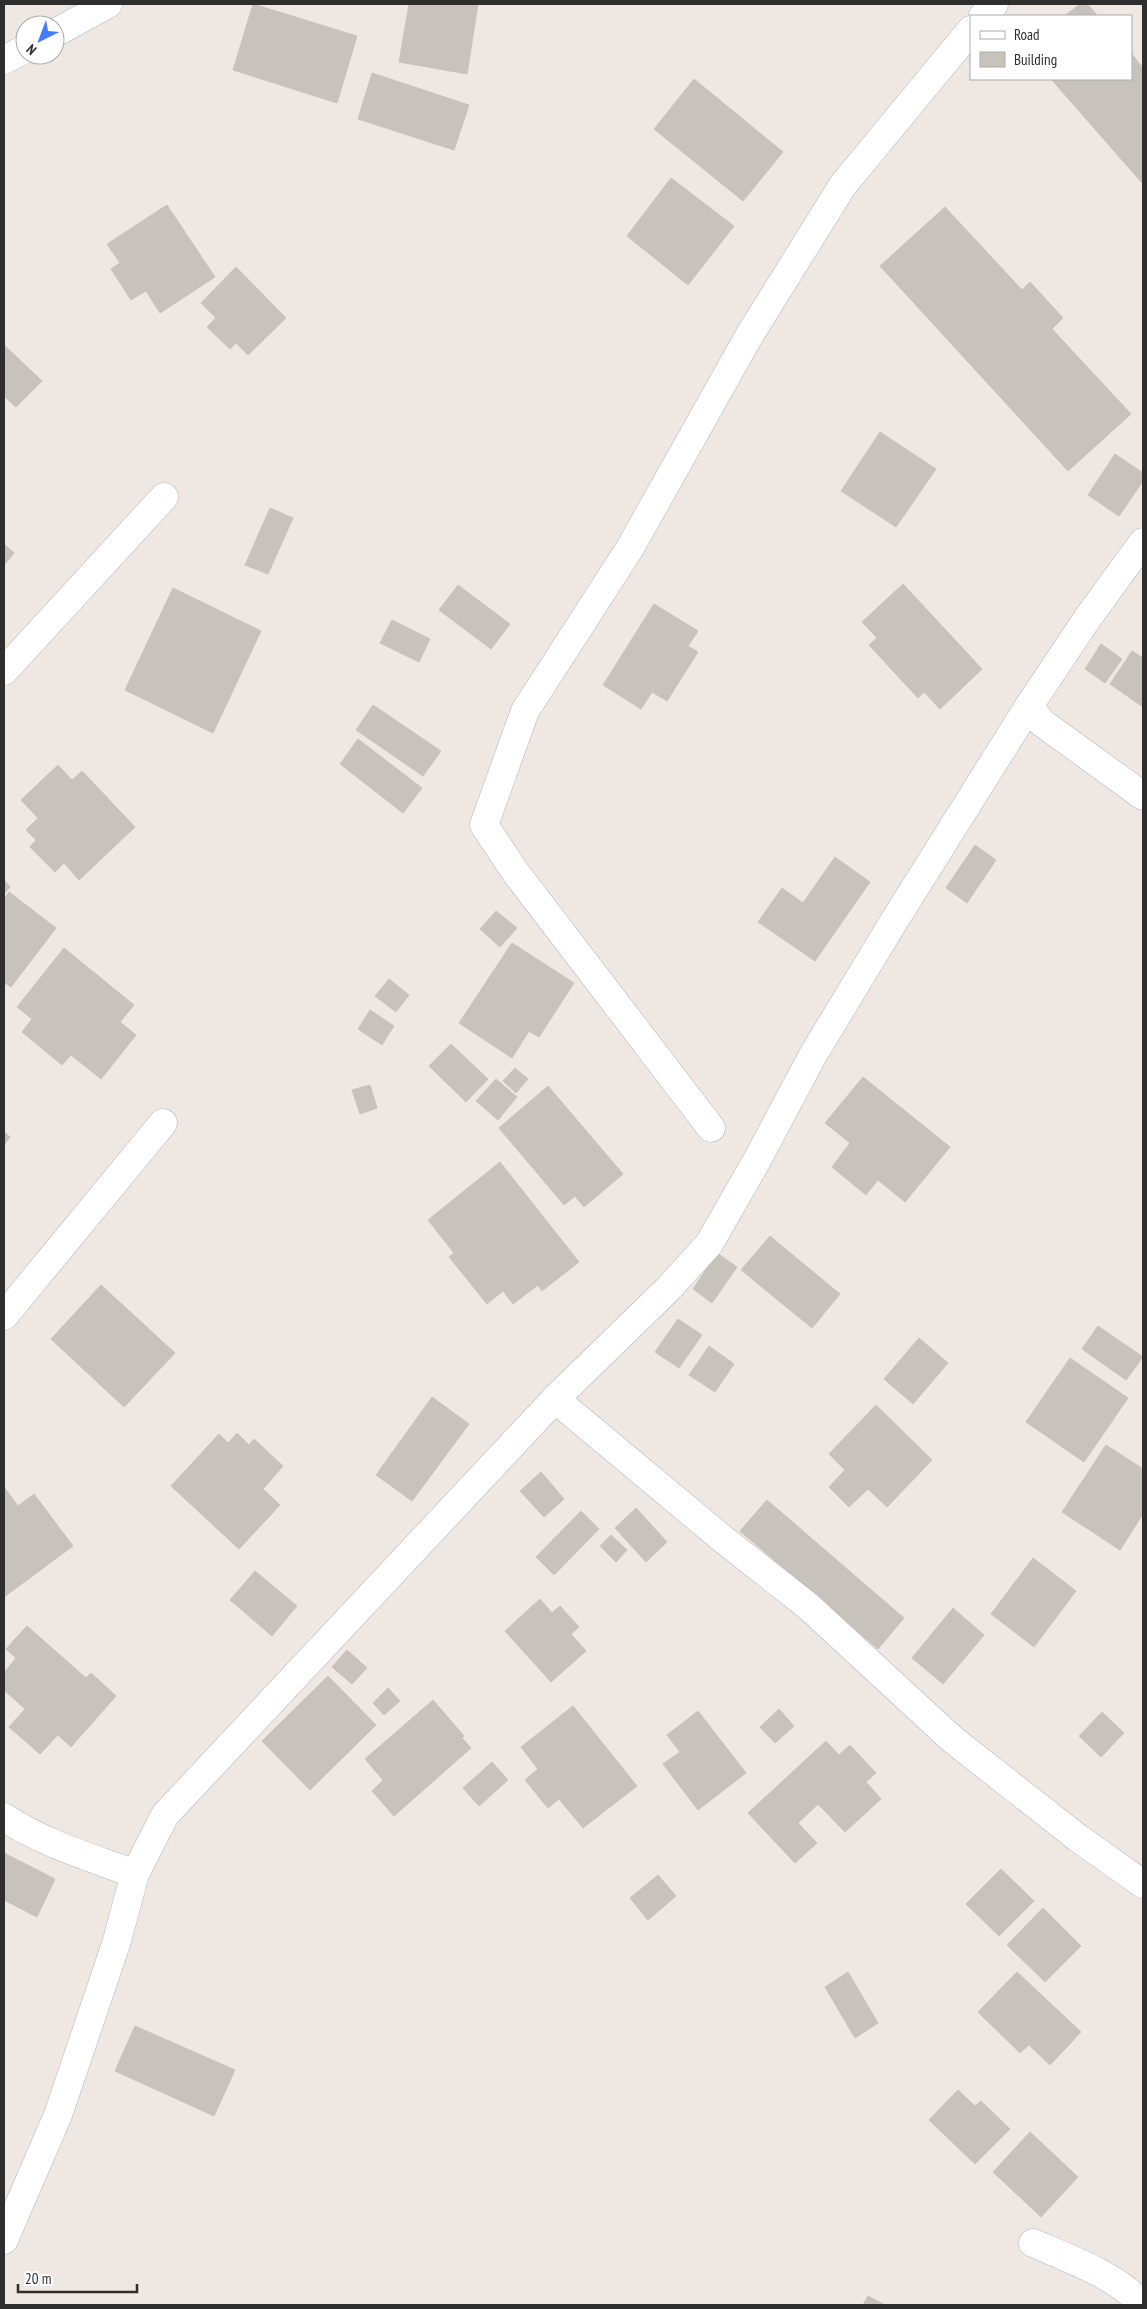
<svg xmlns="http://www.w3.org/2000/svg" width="1147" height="2309" font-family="'PT Sans Narrow',sans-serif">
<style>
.building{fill:#c8c2bc;stroke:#cbc2ba}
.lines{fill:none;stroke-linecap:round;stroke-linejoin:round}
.minor-casing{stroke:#b1b5be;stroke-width:29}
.minor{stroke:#fff;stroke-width:28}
</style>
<rect width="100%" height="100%" fill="#efe7e1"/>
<g class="building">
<polygon points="253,4 357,36 337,103 233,70"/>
<polygon points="409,4 478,4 467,74 399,62"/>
<polygon points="1080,4 1087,4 1098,16 1065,16"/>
<polygon points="1131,53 1143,68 1143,184 1051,79 1131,79"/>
<polygon points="372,73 469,105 454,150 358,119"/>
<polygon points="694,79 783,152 743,201 654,129"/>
<polygon points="671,178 734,226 688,285 627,236"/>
<polygon points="167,205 215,277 160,313 146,291 131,300 111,269 120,263 107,244"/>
<polygon points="945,207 1022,290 1030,282 1063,318 1052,329 1131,414 1068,471 880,266"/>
<polygon points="236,267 286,318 248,355 236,343 230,349 207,327 216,318 201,303"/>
<polygon points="4,345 42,381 16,407 4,396"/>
<polygon points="880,432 936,469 896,527 841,491"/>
<polygon points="1115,454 1143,473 1143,481 1119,516 1088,495"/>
<polygon points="270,508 293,518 268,574 245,565"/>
<polygon points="4,544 14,553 4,565"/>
<polygon points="903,584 982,669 940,709 924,692 918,698 869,645 877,638 862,622"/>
<polygon points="458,585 510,624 491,649 439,610"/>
<polygon points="173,588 261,631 213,733 125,690"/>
<polygon points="654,604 698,631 688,646 698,652 667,701 652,692 641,709 603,685"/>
<polygon points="392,620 430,639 419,662 380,643"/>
<polygon points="1101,644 1122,659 1105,683 1085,669"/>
<polygon points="1132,651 1143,658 1143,707 1110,684"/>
<polygon points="373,705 441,751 423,776 356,730"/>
<polygon points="358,739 422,788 403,813 340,764"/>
<polygon points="58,765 72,780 82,771 135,827 79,880 64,863 55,872 30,847 36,840 26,830 38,818 21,800"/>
<polygon points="975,845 996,860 967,903 946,888"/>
<polygon points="835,857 870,882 815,961 758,922 782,888 803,903"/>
<polygon points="4,880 10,887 4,894"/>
<polygon points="9,892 56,928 11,987 4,982 4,899"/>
<polygon points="496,911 517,928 500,947 480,929"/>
<polygon points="512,943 574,983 539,1037 529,1031 512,1058 459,1023"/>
<polygon points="64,948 134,1005 120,1022 136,1035 101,1079 71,1055 62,1065 22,1032 32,1019 17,1007"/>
<polygon points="389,979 409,995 396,1012 375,996"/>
<polygon points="370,1010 394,1026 382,1045 358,1029"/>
<polygon points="451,1044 488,1079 466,1102 429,1066"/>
<polygon points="515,1068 528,1079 516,1093 503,1081"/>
<polygon points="863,1077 950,1147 905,1202 878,1180 866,1195 832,1167 850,1143 825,1123"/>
<polygon points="496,1079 517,1097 498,1120 476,1101"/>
<polygon points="370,1085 377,1108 360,1114 352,1090"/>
<polygon points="548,1086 623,1174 584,1207 575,1196 564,1205 499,1128"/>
<polygon points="4,1132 10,1137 4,1145"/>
<polygon points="500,1162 579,1262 542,1291 538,1285 513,1304 503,1291 487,1304 449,1257 454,1253 428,1220"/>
<polygon points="770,1236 840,1294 812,1328 741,1270"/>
<polygon points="717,1253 737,1267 712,1303 693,1289"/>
<polygon points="101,1285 175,1353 124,1407 51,1339"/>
<polygon points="678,1319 702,1335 679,1368 655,1352"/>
<polygon points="1098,1326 1143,1357 1126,1380 1082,1349"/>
<polygon points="919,1338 948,1363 913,1404 884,1379"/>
<polygon points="709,1346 734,1364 715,1392 689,1375"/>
<polygon points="1070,1358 1128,1398 1084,1462 1026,1422"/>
<polygon points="432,1397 469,1424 412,1501 376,1475"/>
<polygon points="876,1405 932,1460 887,1507 868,1489 849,1507 829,1487 845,1470 829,1454"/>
<polygon points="237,1433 249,1445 254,1439 283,1466 263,1489 280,1505 239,1549 171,1486 219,1434 228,1443"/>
<polygon points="1106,1445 1143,1469 1143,1514 1120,1550 1062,1512"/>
<polygon points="541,1472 564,1499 544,1517 520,1491"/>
<polygon points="4,1487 18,1506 34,1494 73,1546 4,1597"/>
<polygon points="767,1500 904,1618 878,1649 740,1531"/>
<polygon points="636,1508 667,1542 646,1562 615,1528"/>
<polygon points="581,1511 599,1529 554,1575 536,1557"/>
<polygon points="611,1535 627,1550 616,1562 600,1546"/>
<polygon points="1033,1558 1076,1591 1034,1647 991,1614"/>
<polygon points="255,1571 297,1606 272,1636 230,1600"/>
<polygon points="540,1599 552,1613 560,1606 579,1627 571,1634 586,1651 551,1682 505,1631"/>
<polygon points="953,1608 984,1635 943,1684 912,1658"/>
<polygon points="27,1626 86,1678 91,1673 116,1696 71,1747 58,1735 40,1754 9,1727 25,1709 4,1690 4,1673 16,1658 6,1649"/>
<polygon points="347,1650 367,1668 352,1684 332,1667"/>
<polygon points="328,1676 376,1725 310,1790 262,1741"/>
<polygon points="388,1688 400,1701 384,1715 373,1703"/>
<polygon points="433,1700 464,1736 462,1738 471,1748 394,1816 372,1791 383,1780 365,1759"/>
<polygon points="573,1706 637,1786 583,1828 559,1799 548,1808 525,1780 538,1769 521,1747"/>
<polygon points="779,1709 794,1726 775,1743 760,1727"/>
<polygon points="698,1711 746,1773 698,1810 663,1764 680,1752 667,1735"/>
<polygon points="1102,1712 1124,1733 1101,1757 1079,1736"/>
<polygon points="826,1741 839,1755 850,1745 876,1773 866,1782 881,1799 845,1832 818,1804 798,1823 817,1843 795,1863 748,1813"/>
<polygon points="492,1762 508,1780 479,1806 463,1788"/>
<polygon points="4,1853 55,1879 37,1917 4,1900"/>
<polygon points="1001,1869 1034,1901 999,1936 966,1904"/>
<polygon points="658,1875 676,1896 648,1920 630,1898"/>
<polygon points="1043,1908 1081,1946 1045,1982 1007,1945"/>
<polygon points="848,1972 878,2023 855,2038 825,1987"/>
<polygon points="1017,1972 1081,2032 1050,2065 1029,2045 1020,2053 978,2012"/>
<polygon points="135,2026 235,2070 214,2116 115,2071"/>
<polygon points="958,2090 975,2106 981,2101 1010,2129 975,2164 929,2120"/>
<polygon points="1030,2132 1078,2177 1041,2217 993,2172"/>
<polygon points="868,2296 885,2305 863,2305"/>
</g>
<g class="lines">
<defs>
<g id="minor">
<polyline points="983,16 994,4"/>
<polyline points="55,33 108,4"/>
<polyline points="4,60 25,49"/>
<polyline points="4,671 164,497"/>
<polyline points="1029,706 1041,722 1143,796"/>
<polyline points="711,1128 516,873 484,825 525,711 630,548 749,336 843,185 971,30"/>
<polyline points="4,1316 163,1123"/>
<polyline points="555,1399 724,1540 808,1606 952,1739 1078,1838 1143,1884"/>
<path d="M4,1817C44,1844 90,1857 135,1874"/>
<polyline points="4,2240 58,2115 116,1944 135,1874 165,1815 555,1399 668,1289 709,1244 756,1162 813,1055 891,926 1029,706 1087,619 1143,542"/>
<path d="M1033,2243C1063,2256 1123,2278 1141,2305"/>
</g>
</defs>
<use href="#minor" class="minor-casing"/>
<use href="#minor" class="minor"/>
</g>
<rect width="1147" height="2309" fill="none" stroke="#2e2e2e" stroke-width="10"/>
<rect x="970" y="15" width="162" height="65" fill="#ffffff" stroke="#ababab"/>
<rect x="980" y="31" width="25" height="8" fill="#ffffff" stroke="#ababab"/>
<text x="1014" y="40" font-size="15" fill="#2e2e2e">Road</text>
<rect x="980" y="52" width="25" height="15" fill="#c8c2bc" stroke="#ababab"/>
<text x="1014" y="65" font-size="15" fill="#2e2e2e">Building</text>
<g transform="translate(40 40) rotate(222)"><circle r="24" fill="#ffffff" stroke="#ababab"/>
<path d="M0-4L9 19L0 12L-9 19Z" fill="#427efb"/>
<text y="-8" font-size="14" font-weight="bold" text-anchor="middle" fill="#2e2e2e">N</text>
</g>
<path d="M18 2284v8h119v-8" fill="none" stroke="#2e2e2e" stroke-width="2.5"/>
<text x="25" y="2284" font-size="15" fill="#2e2e2e" stroke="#ffffff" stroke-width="4" paint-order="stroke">20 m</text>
</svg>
